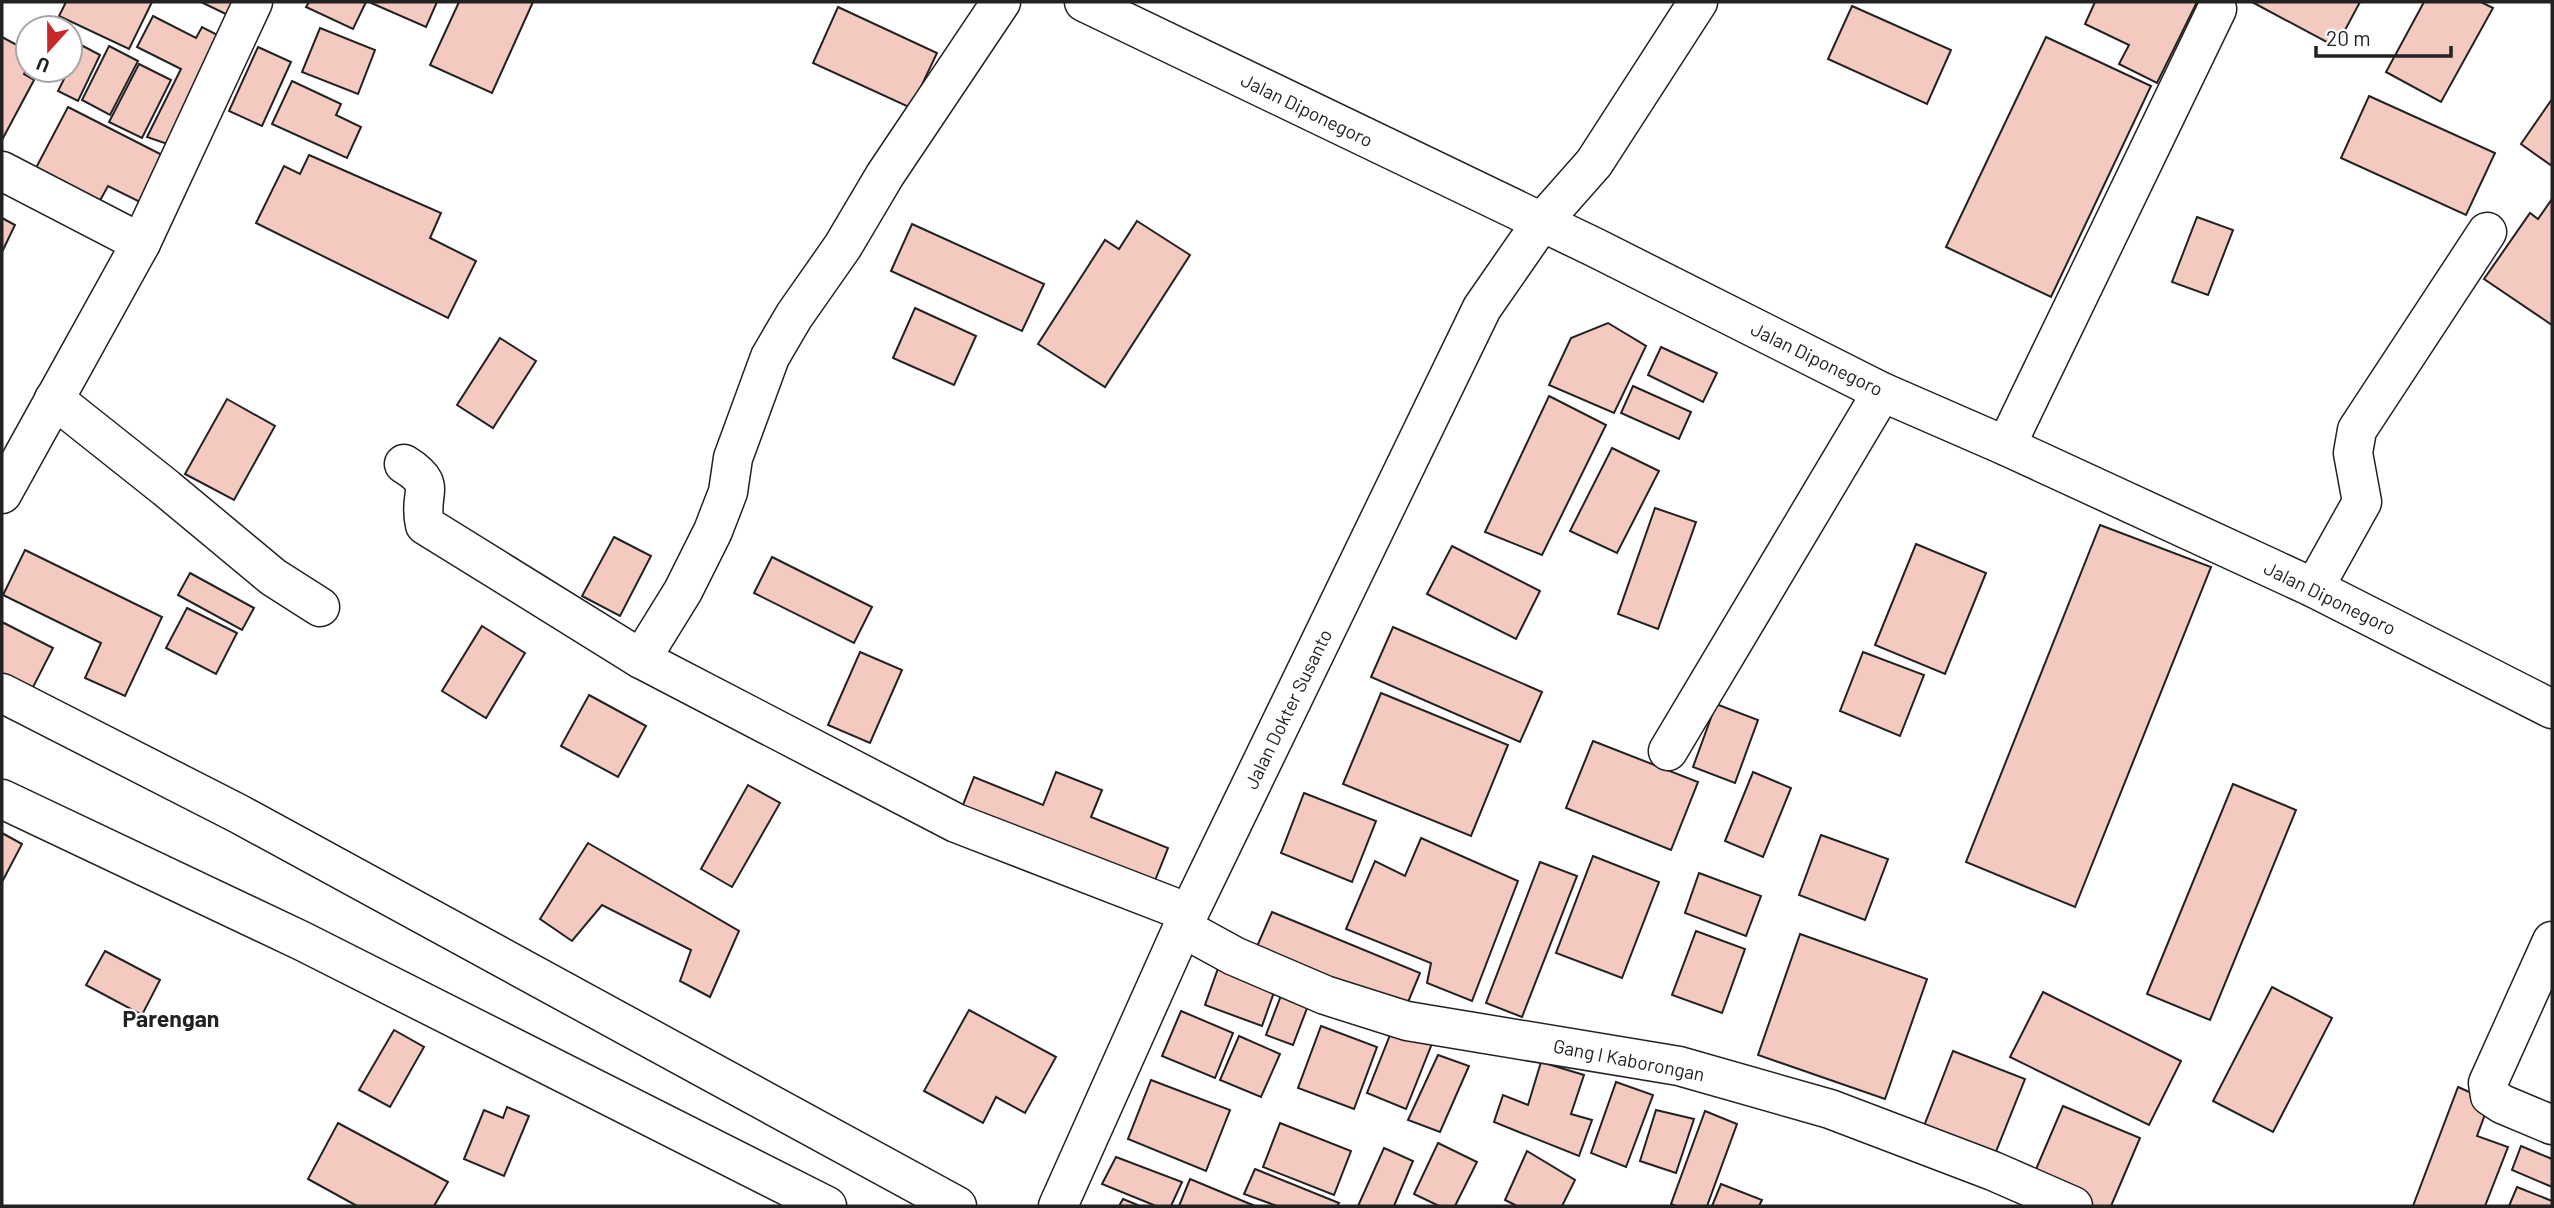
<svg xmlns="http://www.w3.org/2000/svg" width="2554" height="1208" font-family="Barlow,sans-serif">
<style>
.building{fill:#f3c9c0;stroke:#222;stroke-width:2}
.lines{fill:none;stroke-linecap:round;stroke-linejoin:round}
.minor-casing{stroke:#222;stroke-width:41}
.secondary-casing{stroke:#222;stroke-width:41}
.primary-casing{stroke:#222;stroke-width:41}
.minor{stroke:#fff;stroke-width:38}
.secondary{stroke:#fff;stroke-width:38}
.primary{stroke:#fff;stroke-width:38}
.labels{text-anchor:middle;stroke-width:5;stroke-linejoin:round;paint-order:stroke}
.street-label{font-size:19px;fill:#222;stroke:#fff}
.quarter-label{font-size:23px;font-weight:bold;fill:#222;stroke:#fff}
</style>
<rect width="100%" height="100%" fill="#fff"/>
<g class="building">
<polygon points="66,2 152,2 129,49 59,16"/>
<polygon points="201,2 244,2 236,19"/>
<polygon points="309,2 366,2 353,29 306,7"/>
<polygon points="369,2 437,2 426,27"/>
<polygon points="459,2 533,2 492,93 430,65"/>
<polygon points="2095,2 2197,2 2157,83 2119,64 2129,45 2085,24"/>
<polygon points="2252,2 2360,2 2336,47"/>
<polygon points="2424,2 2481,2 2493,8 2441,102 2386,72"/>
<polygon points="1852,6 1951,50 1927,104 1828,59"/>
<polygon points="838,7 937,53 911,108 813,63"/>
<polygon points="153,16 196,38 202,27 229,41 176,147 147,137 181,69 137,47"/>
<polygon points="320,28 375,50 358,94 302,72"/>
<polygon points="2,37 28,51 28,66 24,74 34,80 2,140"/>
<polygon points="2046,37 2151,86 2051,297 1946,247"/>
<polygon points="81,45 100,55 78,101 58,91"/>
<polygon points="109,46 138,61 110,115 82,100"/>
<polygon points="258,47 291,62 262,126 229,111"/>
<polygon points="139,64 171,80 142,138 109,122"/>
<polygon points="292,81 341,104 336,115 361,127 347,158 272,124"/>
<polygon points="2369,96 2495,153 2466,215 2341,158"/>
<polygon points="2552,99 2552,166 2521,144"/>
<polygon points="68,107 168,158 144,204 108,186 92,215 28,183"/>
<polygon points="309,155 441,213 430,238 476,261 448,318 256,223 284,166 300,174"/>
<polygon points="2552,199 2552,325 2484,279 2530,213 2538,219"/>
<polygon points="2197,217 2233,230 2208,295 2172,282"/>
<polygon points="2,218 15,225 2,252"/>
<polygon points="1137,221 1190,255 1105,387 1038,344 1105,240 1119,249"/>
<polygon points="912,224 1044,284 1022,331 891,271"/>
<polygon points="915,308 976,336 954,385 893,358"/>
<polygon points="1608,323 1646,346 1614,413 1549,385 1571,338"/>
<polygon points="500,338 536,361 493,428 457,405"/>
<polygon points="1661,347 1717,373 1703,402 1648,375"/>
<polygon points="1633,386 1691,412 1679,439 1621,413"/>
<polygon points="1549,396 1606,425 1542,555 1485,532"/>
<polygon points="227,399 275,426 234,500 185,474"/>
<polygon points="1612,448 1659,471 1617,553 1570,531"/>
<polygon points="1655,508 1696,522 1658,629 1618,614"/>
<polygon points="2100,525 2211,567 2075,907 1966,862"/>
<polygon points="614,537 651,556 620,616 582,596"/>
<polygon points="1916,544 1986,573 1945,674 1875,645"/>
<polygon points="1452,546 1540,591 1516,639 1427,594"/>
<polygon points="25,550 162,617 125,696 85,678 101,643 3,595"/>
<polygon points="772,557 872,607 854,643 754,593"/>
<polygon points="190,573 254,608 242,630 178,595"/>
<polygon points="187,608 237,633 216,674 166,648"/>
<polygon points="2,622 53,648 28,697 2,683"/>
<polygon points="482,626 525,653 486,718 442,691"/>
<polygon points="1393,627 1542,692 1520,742 1371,677"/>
<polygon points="860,652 902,670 870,743 828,725"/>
<polygon points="1863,652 1924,675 1900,736 1840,711"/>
<polygon points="1381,693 1508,745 1471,836 1343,784"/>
<polygon points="589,695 646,726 618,777 561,746"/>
<polygon points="1716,704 1758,720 1735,783 1693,767"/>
<polygon points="1593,741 1698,782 1671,850 1566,808"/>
<polygon points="1056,772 1102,790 1091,817 1168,848 1152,888 961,810 974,777 1043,805"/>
<polygon points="1753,772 1791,788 1763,857 1725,841"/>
<polygon points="2233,784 2296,810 2210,1020 2147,994"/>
<polygon points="748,785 780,803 732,887 701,869"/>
<polygon points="1304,793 1376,821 1352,882 1281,853"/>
<polygon points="2,833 22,844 2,882"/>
<polygon points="1821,835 1888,859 1865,920 1799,895"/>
<polygon points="1421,838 1518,881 1472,1001 1427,983 1431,963 1346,929 1375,861 1405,876"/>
<polygon points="588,843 739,931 710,997 680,981 691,950 602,905 572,941 540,919"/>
<polygon points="1593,856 1659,882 1622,978 1556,953"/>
<polygon points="1540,862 1577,876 1522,1017 1486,1003"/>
<polygon points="1699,873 1761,896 1746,936 1685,913"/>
<polygon points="1272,912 1420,973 1404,1012 1255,951"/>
<polygon points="1696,931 1745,949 1722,1013 1672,995"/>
<polygon points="1800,934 1927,979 1885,1099 1758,1055"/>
<polygon points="105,951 160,980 142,1015 86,985"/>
<polygon points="1221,960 1278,981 1262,1026 1205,1005"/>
<polygon points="2272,987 2332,1018 2273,1132 2213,1101"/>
<polygon points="2043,992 2181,1061 2149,1125 2010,1057"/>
<polygon points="1282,993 1309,1003 1293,1045 1266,1035"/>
<polygon points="969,1010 1056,1057 1025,1113 996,1097 983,1123 924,1091"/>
<polygon points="1181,1011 1233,1033 1215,1078 1162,1056"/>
<polygon points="1394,1025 1433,1041 1406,1109 1367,1093"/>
<polygon points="1321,1026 1377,1047 1354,1109 1298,1088"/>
<polygon points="394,1030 424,1047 390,1107 359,1090"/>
<polygon points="1239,1036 1280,1054 1261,1097 1220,1080"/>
<polygon points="1953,1051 2025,1079 1995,1154 1924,1126"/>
<polygon points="1438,1055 1469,1066 1440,1132 1408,1120"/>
<polygon points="1541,1062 1584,1075 1571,1114 1592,1120 1579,1156 1494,1122 1503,1095 1528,1105"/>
<polygon points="1151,1080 1230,1110 1206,1171 1128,1139"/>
<polygon points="1616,1082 1653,1095 1626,1167 1591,1153"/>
<polygon points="2458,1087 2490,1101 2477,1136 2508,1147 2485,1206 2413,1206"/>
<polygon points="2063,1106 2140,1138 2111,1206 2091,1206 2031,1181"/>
<polygon points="507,1107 529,1116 504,1176 464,1159 484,1110 503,1118"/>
<polygon points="1656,1110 1694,1119 1676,1173 1640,1161"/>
<polygon points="1705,1111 1737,1124 1707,1206 1676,1206 1671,1204"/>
<polygon points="338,1123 448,1182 434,1206 357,1206 308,1179"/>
<polygon points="1280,1123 1351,1151 1334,1195 1263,1167"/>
<polygon points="1438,1143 1477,1162 1455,1206 1439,1206 1414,1194"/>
<polygon points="2521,1146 2552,1159 2552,1187 2512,1170"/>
<polygon points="1384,1148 1413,1161 1394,1206 1358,1206"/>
<polygon points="1527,1151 1575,1180 1562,1206 1517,1206 1505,1200"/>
<polygon points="1116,1157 1182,1182 1171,1206 1156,1206 1102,1184"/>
<polygon points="1255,1169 1339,1203 1337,1206 1277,1206 1244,1194"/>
<polygon points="1190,1179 1255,1206 1179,1206"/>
<polygon points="1721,1184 1762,1200 1759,1206 1712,1206"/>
<polygon points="2517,1187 2552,1201 2552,1206 2509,1206"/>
<polygon points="1123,1199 1140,1206 1119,1206"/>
</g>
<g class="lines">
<defs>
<g id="minor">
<polyline points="2,171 141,243"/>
<polyline points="54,399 166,488 273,577 320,607"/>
<polyline points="2006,446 2217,9"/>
<path d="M404,464C440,486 417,492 425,525L641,659L956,823L1189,913"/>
<polyline points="2,494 141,243 253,2"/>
<polyline points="2314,588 2362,502 2353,453 2357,430 2487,232"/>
<polyline points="641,659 683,591 713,531 728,492 733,458 770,357 794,316 843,246 885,175 1001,2"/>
<polyline points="2,693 239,814 957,1206"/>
<polyline points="1668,751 1882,392"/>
<polyline points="2,799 302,941 827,1206"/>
<polyline points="1183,928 1234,956 1325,995 1407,1021 1679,1066 1830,1109 1993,1171 2073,1206"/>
<polyline points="2552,941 2488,1083 2490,1096 2502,1104 2552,1125"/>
</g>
<polyline id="secondary" points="1058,1206 1189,913 1482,308 1541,223 1594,163 1698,2"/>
<polyline id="primary" points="1084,2 1596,248 1882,392 2006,446 2314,588 2552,709"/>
</defs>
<use href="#minor" class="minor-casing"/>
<use href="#secondary" class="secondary-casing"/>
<use href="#primary" class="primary-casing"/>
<use href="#minor" class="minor"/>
<use href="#secondary" class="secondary"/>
<use href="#primary" class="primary"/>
</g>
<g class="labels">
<g class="street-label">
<text transform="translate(1307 110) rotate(26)" y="7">Jalan Diponegoro</text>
<text transform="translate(1817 359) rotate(26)" y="7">Jalan Diponegoro</text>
<text transform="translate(2330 598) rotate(26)" y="7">Jalan Diponegoro</text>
<text transform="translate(1288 709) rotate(-64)" y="7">Jalan Dokter Susanto</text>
<text transform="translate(1629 1060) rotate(11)" y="7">Gang I Kaborongan</text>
</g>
<g class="quarter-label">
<text x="171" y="1027">Parengan</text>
</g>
</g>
<rect width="2554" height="1208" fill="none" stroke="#222222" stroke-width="7"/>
<g transform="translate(49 49) rotate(201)"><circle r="33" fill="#ffffff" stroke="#a7a7a7" stroke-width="2"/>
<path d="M0-5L12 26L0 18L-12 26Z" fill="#c62828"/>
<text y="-10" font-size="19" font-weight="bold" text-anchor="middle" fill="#222222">U</text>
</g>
<path d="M2316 46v10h135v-10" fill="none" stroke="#222222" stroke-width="3.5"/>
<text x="2326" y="46" font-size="21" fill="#222222" stroke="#ffffff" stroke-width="5" paint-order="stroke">20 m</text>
</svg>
